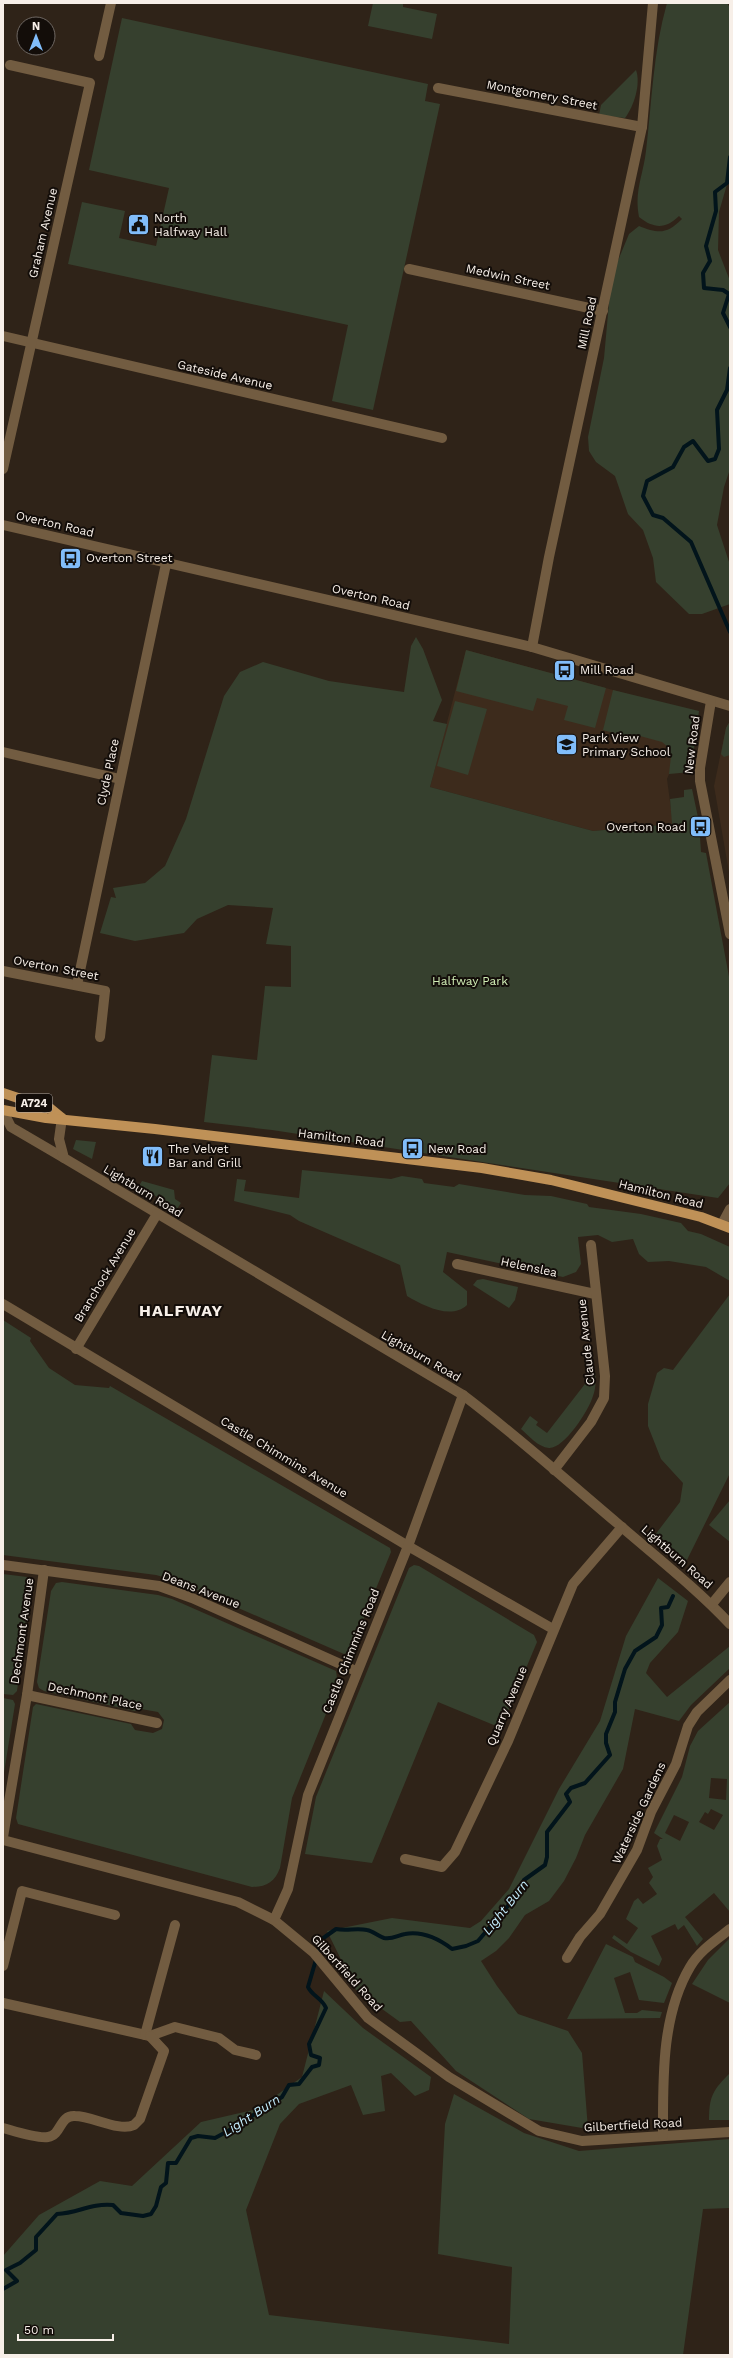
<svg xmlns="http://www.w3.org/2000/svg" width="733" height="2358" font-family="'Work Sans',sans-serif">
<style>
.built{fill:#3d2b1c}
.green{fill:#36402e;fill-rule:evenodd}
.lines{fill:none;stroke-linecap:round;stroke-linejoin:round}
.stream{stroke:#02141b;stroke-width:4}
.minor{stroke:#725c41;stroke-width:10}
.major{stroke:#bf9157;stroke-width:10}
.labels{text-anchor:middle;stroke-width:4;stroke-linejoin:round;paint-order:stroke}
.shield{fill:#130d09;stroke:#b3aba5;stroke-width:1}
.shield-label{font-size:11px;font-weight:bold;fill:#f7efe8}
.street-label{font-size:12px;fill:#f7efe8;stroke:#130d09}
.poi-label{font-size:12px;fill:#f7efe8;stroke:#130d09;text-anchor:start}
.park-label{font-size:12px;fill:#d0edb5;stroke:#130d09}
.water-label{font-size:13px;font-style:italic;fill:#c3ecfc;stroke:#130d09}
.district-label{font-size:16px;font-weight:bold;letter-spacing:1px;fill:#f7efe8;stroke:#130d09}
</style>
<rect width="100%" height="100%" fill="#2f2318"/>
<g class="built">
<polygon points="466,650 694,712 667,779 673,824 593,831 430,787"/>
<polygon points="730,721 730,878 714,786 726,728"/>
</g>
<g class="green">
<polygon points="373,3 403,3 403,7 437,14 432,39 368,26"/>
<path d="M667,3H727L730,8V174L719,212L718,250L730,281V469L724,487L717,525L730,565V604L702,614H689L656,582L653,558L643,530L628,514L615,476L596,462L589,451L588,437L604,358L610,292L617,263L629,234L639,226C659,234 667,234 682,219L679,216C666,229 654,229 639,217C634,191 643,176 646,151C652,101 653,52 667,3Z"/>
<polygon points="122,18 428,84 425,101 440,104 373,410 332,401 348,325 68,264 82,202 125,211 119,238 156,246 169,188 89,170"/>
<path d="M636,70C641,84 634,106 625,118L599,115L601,105Z"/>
<polygon points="416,637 423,649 442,700 433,721 447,724 430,787 593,831 672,824 670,799 684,797 684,790 692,789 699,822 701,852 706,853 730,982 730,1183 718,1198 272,1130 204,1122 212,1055 257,1060 265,986 291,987 291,946 266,944 273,908 228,905 197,919 184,933 135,941 100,933 111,897 116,898 113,888 145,883 165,866 186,819 224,696 240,672 263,662 329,681 404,692 411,646"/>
<polygon points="466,650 606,688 595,728 564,720 568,706 537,698 533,711 456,691"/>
<polygon points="613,690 699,711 691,772 669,774 671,756 668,747 662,742 640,736 630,738 603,730"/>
<polygon points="455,701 487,709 468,775 437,766"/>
<polygon points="730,721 730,755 724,757 721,754 726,728"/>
<polygon points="76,1140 96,1142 92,1159 73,1149"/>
<path d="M302,1170L391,1179L402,1176L422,1179L424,1183L454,1187L459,1184L525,1195L551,1196L587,1204L589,1207L641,1214L681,1223L688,1231L701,1234L730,1247V1281L706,1267L669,1261L648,1262L639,1254L633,1239L612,1242L598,1235L578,1237L581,1264L576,1272L563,1277L447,1252L443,1272L467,1291V1305C451,1320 424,1306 407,1296L400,1265L299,1221L290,1215L234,1201L237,1179L246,1180L244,1191L299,1198Z"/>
<polygon points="142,1181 174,1190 175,1199 181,1203 177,1209 139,1186"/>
<polygon points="483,1279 518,1287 515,1300 509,1308 473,1285 477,1280"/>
<polygon points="730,1294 730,1473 684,1566 659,1549 655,1535 680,1502 683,1483 661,1459 648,1426 648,1404 657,1373 664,1368 673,1370"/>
<polygon points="3,1320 31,1338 30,1341 49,1368 75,1385 109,1388 110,1386 390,1548 391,1552 350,1652 344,1654 174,1580 156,1575 3,1555"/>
<path d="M595,1371C596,1380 596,1388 593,1396C589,1410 564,1449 549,1448C538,1447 529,1436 521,1429L530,1416L538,1422L536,1425L547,1433Z"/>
<polygon points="730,1500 730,1542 709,1525"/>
<polygon points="414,1565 419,1566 534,1635 537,1642 501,1728 438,1702 372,1863 305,1854 316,1797 409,1568"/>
<polygon points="3,1574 27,1577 32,1584 17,1691 13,1695 3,1694"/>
<polygon points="658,1578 688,1601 678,1632 650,1663 646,1673 667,1697 730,1646 730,1668 691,1705 679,1721 635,1709 623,1769 585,1835 576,1858 564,1881 549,1901 525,1915 509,1938 496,1951 481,1961 497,1986 518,2014 568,2031 582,2053 588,2129 529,2119 456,2071 411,2021 400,2022 356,1990 327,1931 392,1918 470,1928 481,1921 509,1889 559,1789 600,1721 626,1636"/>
<path d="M62,1582L158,1595L172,1599L336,1671L338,1684L292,1798L280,1868C275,1882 266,1887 252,1887L18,1824L16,1818L33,1707L36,1704L131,1724L135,1730L153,1733L162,1729L164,1720L158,1712L141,1709L135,1711L44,1691L39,1688L37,1682L51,1591L56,1583Z"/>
<polygon points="3,1698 13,1700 15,1704 3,1779"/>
<path d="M730,1702V1912L714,1893L685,1917L703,1939L697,1946L684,1925L678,1930L675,1924L651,1936L662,1959L659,1966L631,1952L612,1938L614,1935L627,1944L638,1928L626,1919L634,1901L638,1898L643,1904L657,1894L649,1883L653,1877L648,1868L662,1860L657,1846L660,1839H663L654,1833L682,1777L690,1746L698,1731ZM711,1778L727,1779L726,1800L709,1798ZM711,1809L723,1815L714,1830L699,1822L705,1812L708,1814ZM674,1815L689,1822L680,1841L665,1833Z"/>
<polygon points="730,1938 730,2003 692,1984 708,1960"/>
<polygon points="606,1944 633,1957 635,1962 664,1977 672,1983 664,2003 639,2000 630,1972 614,1978 625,2013 637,2013 642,2010 662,2012 660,2018 567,2019"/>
<polygon points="324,1991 363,2028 431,2077 429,2090 415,2096 391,2073 381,2076 385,2111 363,2115 351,2085 299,2104 280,2124 246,2210 269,2315 509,2344 512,2267 438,2254 445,2124 454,2094 524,2133 579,2151 730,2139 730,2208 703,2209 683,2355 3,2355 3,2256 39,2215 100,2181 132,2186 201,2122 257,2109 302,2077"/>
<path d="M730,2073V2120H709C709,2096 713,2090 730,2073Z"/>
</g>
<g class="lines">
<g class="stream">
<polyline points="730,157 727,183 715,192 716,211 706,246 710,261 703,273 704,288 723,290 729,294 723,313 730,327"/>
<polyline points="730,368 727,390 717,410 719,449 715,459 708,461 693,441 684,447 673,467 647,481 643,496 653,515 663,518 691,542 730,632"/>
<path d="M3,2289L17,2281L6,2270L20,2263L36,2250V2237L57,2214C79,2213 90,2203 113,2205L121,2213L143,2216L151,2214L156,2206L161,2187L166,2183L168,2163H176L191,2138L198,2136L215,2138L228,2131L282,2097L289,2085L299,2084L312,2067L319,2065L320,2058L311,2055L309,2044L326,2008C322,1998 312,1996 308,1987L322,1939L336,1929C346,1931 357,1928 367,1930C373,1931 378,1936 384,1938C392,1940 398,1935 405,1934C422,1931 439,1939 452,1949L466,1946L478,1941L512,1901L524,1880L545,1865L547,1857V1832L570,1802L566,1794L571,1788L585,1783L610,1755L606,1743V1734L615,1712V1702L625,1669L635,1651L656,1637L662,1625L661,1608L668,1607L673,1596"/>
</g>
<g class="minor">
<polyline points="99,56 111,3"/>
<polyline points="438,88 642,127"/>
<polyline points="409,269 603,311"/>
<polyline points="3,336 442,438"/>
<polyline points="3,469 90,83 10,65"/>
<polyline points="3,525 532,647 730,706"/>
<polyline points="532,647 549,557 642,127 653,3"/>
<polyline points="711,701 700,768 700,781 730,934"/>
<polyline points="3,752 120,779"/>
<polyline points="3,971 105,991 100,1037"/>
<polyline points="77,985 166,564"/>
<polyline points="3,1111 11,1127 64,1158"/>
<path d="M62,1118L59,1139L64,1158L463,1395C516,1435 566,1480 617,1523C655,1556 695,1587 730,1624"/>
<polyline points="722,1224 730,1209"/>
<polyline points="457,1264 595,1294"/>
<polyline points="3,1304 408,1546 553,1629"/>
<polyline points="76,1349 157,1214"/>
<polyline points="554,1470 591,1422 604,1398 605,1376 591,1245"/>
<polyline points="3,1565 159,1586 192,1598 356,1671"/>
<polyline points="712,1604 730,1582"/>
<polyline points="27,1695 157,1723"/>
<polyline points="3,1837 27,1695 44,1570"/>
<polyline points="3,1840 238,1902 274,1920 314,1953 368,2018 449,2077 539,2131 582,2141 730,2132"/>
<polyline points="405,1859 442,1867 455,1852 508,1741 573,1584 622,1527"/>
<polyline points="274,1920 288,1889 308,1795 408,1546 463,1395"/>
<polyline points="567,1958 580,1937 600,1914 637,1850 651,1812 676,1764 688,1726 697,1712 730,1680"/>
<polyline points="3,1966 22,1891 115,1915"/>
<polyline points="3,2003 150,2036 175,2027 219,2038 235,2050 256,2055"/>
<polyline points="145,2035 175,1925"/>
<path d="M3,2128C14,2131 37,2139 48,2137C62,2135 59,2115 75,2116C92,2116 119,2132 134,2125L140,2119L164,2051L150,2036"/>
<path d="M663,2136C663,2080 661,2016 690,1967C699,1951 716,1940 730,1929"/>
</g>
<g class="major">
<polyline points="3,1093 51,1109 62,1118"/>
<polyline points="3,1110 46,1118 155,1129 482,1168 551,1180 701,1217 730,1228"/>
</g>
</g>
<defs>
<symbol id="civic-square" viewBox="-11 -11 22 22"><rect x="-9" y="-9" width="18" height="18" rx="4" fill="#81bdfa" stroke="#130d09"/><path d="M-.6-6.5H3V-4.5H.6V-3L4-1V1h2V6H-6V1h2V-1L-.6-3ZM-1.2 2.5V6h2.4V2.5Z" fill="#111"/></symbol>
<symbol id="bus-square" viewBox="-11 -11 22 22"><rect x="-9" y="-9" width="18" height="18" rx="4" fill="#81bdfa" stroke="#130d09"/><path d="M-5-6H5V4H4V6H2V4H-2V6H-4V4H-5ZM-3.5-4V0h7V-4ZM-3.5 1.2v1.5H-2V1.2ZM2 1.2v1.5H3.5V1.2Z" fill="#111"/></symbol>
<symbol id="school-square" viewBox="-11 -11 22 22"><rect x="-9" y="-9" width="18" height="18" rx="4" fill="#81bdfa" stroke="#130d09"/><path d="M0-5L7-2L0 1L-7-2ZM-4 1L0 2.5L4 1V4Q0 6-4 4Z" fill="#111"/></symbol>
<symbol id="restaurant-square" viewBox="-11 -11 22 22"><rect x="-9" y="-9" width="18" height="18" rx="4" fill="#81bdfa" stroke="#130d09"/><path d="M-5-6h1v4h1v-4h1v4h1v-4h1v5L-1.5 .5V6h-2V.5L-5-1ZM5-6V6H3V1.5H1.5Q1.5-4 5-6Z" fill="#111"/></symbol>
</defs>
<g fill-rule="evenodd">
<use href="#civic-square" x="126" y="212" width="25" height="25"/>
<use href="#bus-square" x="58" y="546" width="25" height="25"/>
<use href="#bus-square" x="552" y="658" width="25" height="25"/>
<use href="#school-square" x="554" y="732" width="25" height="25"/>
<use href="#bus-square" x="688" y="814" width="25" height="25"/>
<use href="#bus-square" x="400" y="1136" width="25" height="25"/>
<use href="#restaurant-square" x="140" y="1144" width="25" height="25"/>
</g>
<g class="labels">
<rect class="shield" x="16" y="1094" width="36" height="18" rx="3"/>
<g class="shield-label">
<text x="34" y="1107">A724</text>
</g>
<g class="street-label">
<text transform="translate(542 95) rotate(11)" y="4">Montgomery Street</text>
<text transform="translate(43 233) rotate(-77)" y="4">Graham Avenue</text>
<text transform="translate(508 277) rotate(12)" y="4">Medwin Street</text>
<text transform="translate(587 323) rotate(-78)" y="4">Mill Road</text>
<text transform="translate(225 375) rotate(13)" y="4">Gateside Avenue</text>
<text transform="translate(55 524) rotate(13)" y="4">Overton Road</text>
<text transform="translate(371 597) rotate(13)" y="4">Overton Road</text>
<text transform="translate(692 745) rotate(-83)" y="4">New Road</text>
<text transform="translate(108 772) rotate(-78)" y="4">Clyde Place</text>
<text transform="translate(56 968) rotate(11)" y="4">Overton Street</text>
<text transform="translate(341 1138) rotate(7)" y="4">Hamilton Road</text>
<text transform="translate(143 1191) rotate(31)" y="4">Lightburn Road</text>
<text transform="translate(661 1194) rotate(14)" y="4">Hamilton Road</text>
<text transform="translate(529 1267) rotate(12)" y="4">Helenslea</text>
<text transform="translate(105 1275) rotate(-59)" y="4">Branchock Avenue</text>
<text transform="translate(586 1342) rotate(-96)" y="4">Claude Avenue</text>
<text transform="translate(421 1356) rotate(30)" y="4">Lightburn Road</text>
<text transform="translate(284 1457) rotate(31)" y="4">Castle Chimmins Avenue</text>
<text transform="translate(677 1557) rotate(41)" y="4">Lightburn Road</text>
<text transform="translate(201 1590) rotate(21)" y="4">Deans Avenue</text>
<text transform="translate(22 1631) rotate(-82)" y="4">Dechmont Avenue</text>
<text transform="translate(351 1651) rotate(-68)" y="4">Castle Chimmins Road</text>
<text transform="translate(95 1696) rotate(12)" y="4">Dechmont Place</text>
<text transform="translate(507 1706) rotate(-67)" y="4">Quarry Avenue</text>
<text transform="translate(639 1813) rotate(-65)" y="4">Waterside Gardens</text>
<text transform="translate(347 1973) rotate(48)" y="4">Gilbertfield Road</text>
<text transform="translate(633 2125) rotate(-3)" y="4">Gilbertfield Road</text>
</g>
<g class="poi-label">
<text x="154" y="222">North<tspan x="154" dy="14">Halfway Hall</tspan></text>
<text x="86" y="562">Overton Street</text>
<text x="580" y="674">Mill Road</text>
<text x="582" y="742">Park View<tspan x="582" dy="14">Primary School</tspan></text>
<text x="686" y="831" text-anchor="end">Overton Road</text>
<text x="168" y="1153">The Velvet<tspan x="168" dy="14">Bar and Grill</tspan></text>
<text x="428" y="1153">New Road</text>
</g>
<g class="park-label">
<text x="470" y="985">Halfway Park</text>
</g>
<g class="water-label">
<text transform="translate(505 1907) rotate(-52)" y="5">Light Burn</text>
<text transform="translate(251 2115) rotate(-33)" y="5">Light Burn</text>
</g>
<g class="district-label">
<text x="181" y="1316">HALFWAY</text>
</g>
</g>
<rect width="733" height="2358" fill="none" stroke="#f7efe8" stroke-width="8"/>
<g transform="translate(36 36)"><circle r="19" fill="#130d09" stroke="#6e6762"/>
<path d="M0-3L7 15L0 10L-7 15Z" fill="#81bdfa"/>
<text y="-6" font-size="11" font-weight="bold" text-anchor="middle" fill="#f7efe8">N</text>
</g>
<path d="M18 2334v6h95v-6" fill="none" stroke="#f7efe8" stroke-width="2"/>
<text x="24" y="2334" font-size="12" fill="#f7efe8" stroke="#130d09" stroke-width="3" paint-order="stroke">50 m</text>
</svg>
